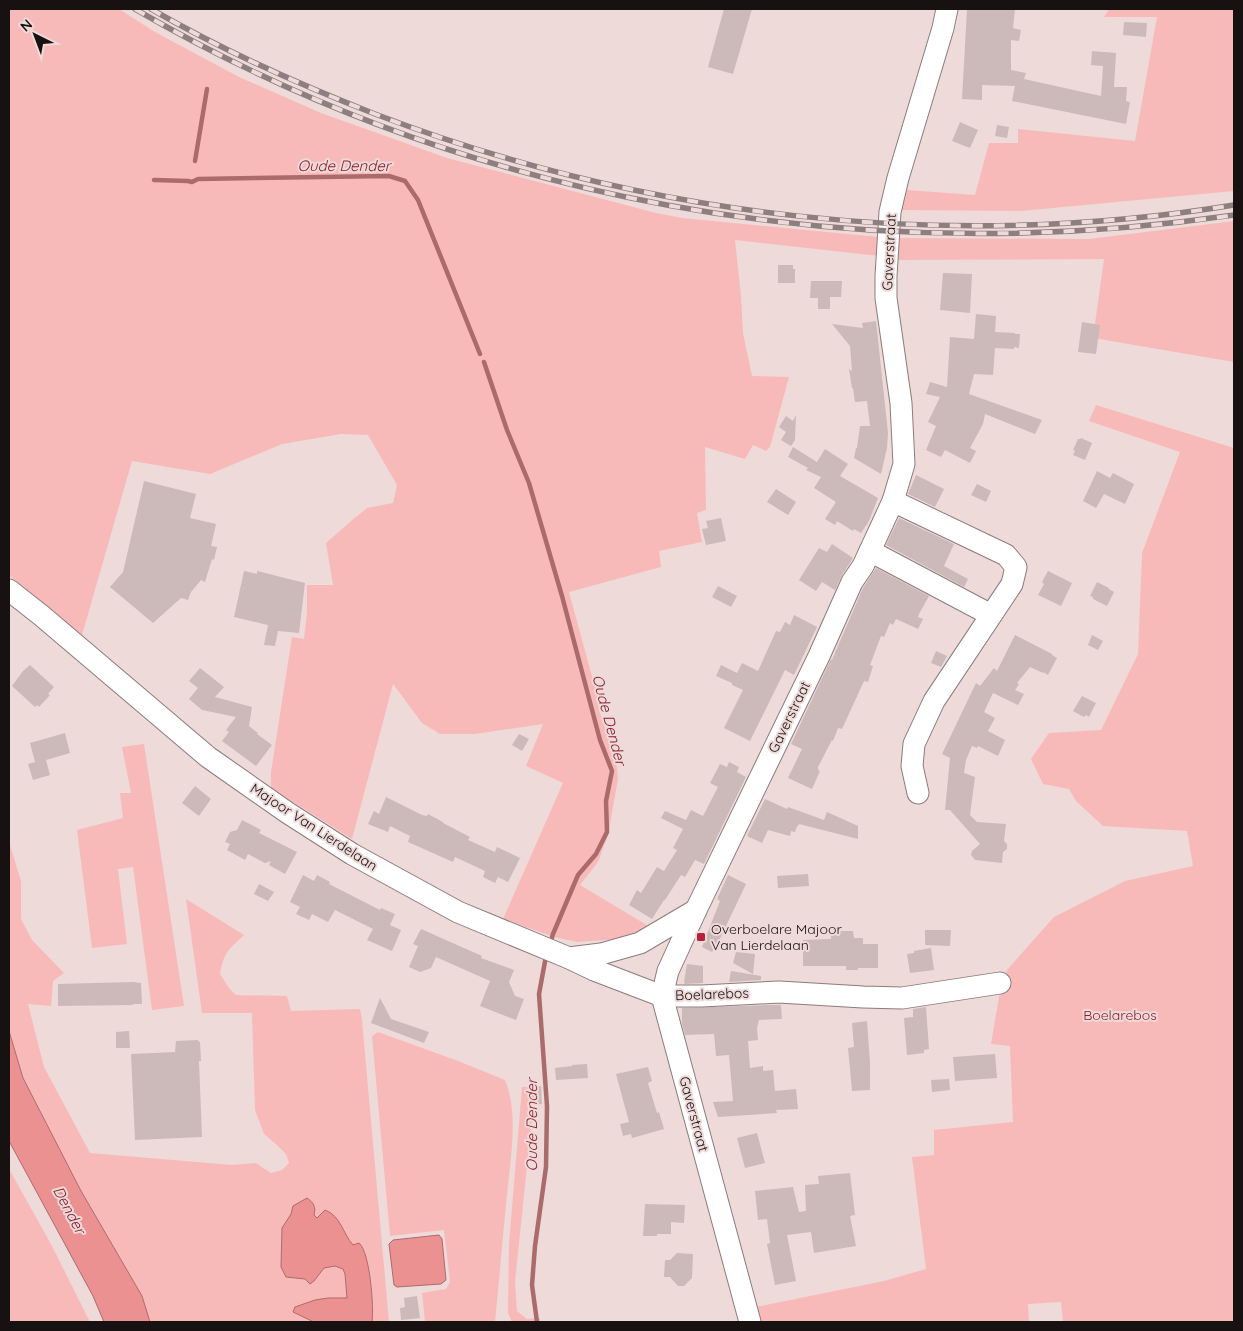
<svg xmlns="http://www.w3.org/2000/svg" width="1243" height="1331" font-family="Quicksand,sans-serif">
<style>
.green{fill:#f8bab9}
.water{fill:#ec9192;stroke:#ac6b6b}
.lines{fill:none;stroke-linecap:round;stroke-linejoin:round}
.stream{stroke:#ac6b6b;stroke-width:4.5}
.building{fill:#ccb9b9}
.minor-casing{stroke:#8d7b7b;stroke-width:23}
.minor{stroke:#fff;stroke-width:21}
.rail-casing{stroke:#8d7f7f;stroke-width:5.5}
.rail{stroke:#eedad9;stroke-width:4;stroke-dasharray:11;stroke-linecap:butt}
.poi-dot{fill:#b42238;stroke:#eedad9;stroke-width:2}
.labels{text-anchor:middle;stroke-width:4;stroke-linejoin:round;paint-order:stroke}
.street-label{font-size:14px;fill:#181111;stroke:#eedad9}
.poi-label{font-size:14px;fill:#181111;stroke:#eedad9;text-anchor:start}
.park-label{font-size:14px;fill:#8a202d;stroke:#eedad9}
.water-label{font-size:15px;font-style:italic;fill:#881d2b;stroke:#eedad9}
</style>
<rect width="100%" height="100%" fill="#eedad9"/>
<g class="green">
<polygon points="9,9 119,9 155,32 239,77 321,113 447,158 656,213 682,218 879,237 879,256 735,240 741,296 743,333 752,376 789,377 770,447 766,451 753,445 745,459 705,447 706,510 697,513 702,542 659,551 661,567 569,592 596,691 599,710 616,760 618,779 608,835 598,862 580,885 650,927 620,939 577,942 554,937 503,919 563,783 526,766 543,724 475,734 440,734 422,723 393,684 352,839 271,788 271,772 292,637 304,639 307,613 307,585 333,585 326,543 350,522 367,508 393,503 397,485 368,435 341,434 282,444 210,474 132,461 82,635 9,575"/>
<polygon points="1109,9 1234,9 1234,191 1021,211 901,210 907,190 975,195 989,143 1018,143 1018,129 1135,141 1157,17 1104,17"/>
<polygon points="1234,221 1234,362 1093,338 1104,259 896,260 898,238 1089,239"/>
<polygon points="1096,405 1234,448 1234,1322 1063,1322 1061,1302 1028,1304 1029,1322 760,1322 756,1307 884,1281 926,1269 912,1157 934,1155 934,1130 1013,1122 1010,1046 991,1044 999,997 1007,970 1054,917 1125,881 1193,866 1187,831 1103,826 1076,801 1069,789 1043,784 1031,759 1049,733 1101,730 1138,654 1142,553 1180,452 1089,421"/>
<polygon points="144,744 184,1006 152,1010 133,867 118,869 127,944 92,948 77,830 123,818 120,793 131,793 122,747"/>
<path d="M9,842L21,881V919L32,940L64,973L53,981L51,1006L28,1004L44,1067L90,1153L232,1165L256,1163L271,1173L282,1170L289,1163L286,1154L277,1145L264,1134L255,1110L252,1013H202L186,899L244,935C228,950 224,952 220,974L229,988L236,995L287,996L291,1011L360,1009L362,1020L389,1322H150L142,1296L81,1191L23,1078L9,1031Z"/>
<path d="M378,1032L458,1061L505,1080C520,1115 509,1167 506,1205C502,1244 499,1283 495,1322H425L422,1293L446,1289L450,1282L444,1230L390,1236L372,1036Z"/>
<polygon points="522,1087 529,1087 532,1118 515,1282 517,1311 527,1319 540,1318 540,1322 512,1322 508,1313 509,1244"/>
<polygon points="9,1169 52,1246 90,1322 9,1322"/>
</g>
<g class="water">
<polygon points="9,1031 23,1078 81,1191 142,1296 150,1322 104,1322 93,1296 9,1141"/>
<path d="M307,1198C314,1203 316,1207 314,1215L317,1218L325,1210C341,1216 343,1234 353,1245L359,1243C370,1252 374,1307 372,1322H314L293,1312L295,1307L315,1300L328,1298H347L345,1274L343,1269L335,1266L324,1268L314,1281L310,1284L305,1279L286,1277L281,1267L282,1228L291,1214L293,1206Z"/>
<polygon points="439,1235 442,1239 446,1280 441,1284 397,1287 394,1285 389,1244 393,1240"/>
</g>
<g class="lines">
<g class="stream">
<polyline points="195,161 207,89"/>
<polyline points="154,180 188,181 192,182 198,179 389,176 405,181 418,200 480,354"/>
<polyline points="484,362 507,430 529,483 562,596 600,740 612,771 606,801 607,832 596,854 578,875 553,934 550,944"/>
<polyline points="537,1322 532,1285 535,1246 546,1167 547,1106 539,994 546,956"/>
</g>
</g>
<g class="building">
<polygon points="724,9 752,9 733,74 708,67"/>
<polygon points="967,9 1015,9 1013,28 1021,30 1019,41 1011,40 1011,70 1026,73 1024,79 1101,96 1103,66 1091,65 1092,51 1116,53 1114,87 1127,87 1126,101 1130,102 1126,124 1012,101 1015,86 982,85 982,100 962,99"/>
<polygon points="1124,22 1147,23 1146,37 1123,35"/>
<polygon points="960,122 978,130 970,148 952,141"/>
<polygon points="997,125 1009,127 1007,138 995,136"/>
<polygon points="778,265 793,265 793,269 795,269 795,283 778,283"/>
<polygon points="943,273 972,274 970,313 940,310"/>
<polygon points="811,281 842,281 841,297 830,297 830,309 818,309 818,298 810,298"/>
<polygon points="976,314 996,316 995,332 1015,333 1015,334 1020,334 1019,348 1014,347 1014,349 995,348 993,375 974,374 969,394 1042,420 1035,434 985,414 983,424 970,448 976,451 970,463 945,450 941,457 926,450 936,426 928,422 940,397 926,394 930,382 947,387 950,337 974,339"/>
<polygon points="876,321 888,433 887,448 881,474 854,458 856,448 857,448 860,426 870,426 867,401 855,402 853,388 852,388 849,369 852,371 850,346 832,324 863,328 862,323"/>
<polygon points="1082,322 1100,325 1096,354 1078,352"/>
<polygon points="796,415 795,440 791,446 781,440 786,432 779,427 786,416 793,421"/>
<polygon points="1081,438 1092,443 1085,460 1073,455 1075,451 1073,450 1078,439 1080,439"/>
<polygon points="793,447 817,462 825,449 848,464 840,476 878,498 869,521 861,533 854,529 853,531 837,521 835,525 825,519 836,502 814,488 821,477 806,470 808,468 788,457"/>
<polygon points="1097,471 1110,478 1113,473 1134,484 1125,504 1104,494 1096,508 1083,501"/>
<polygon points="916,475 944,489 935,507 908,494"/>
<polygon points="144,481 196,494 190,518 216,524 211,546 217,547 214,560 212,559 205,582 201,580 191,592 188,600 181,598 153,623 110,587 123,572"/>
<polygon points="977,484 991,491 986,502 971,495"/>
<polygon points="776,489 796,502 788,515 767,502"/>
<polygon points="721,518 726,541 706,545 702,529 708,528 706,521"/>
<polygon points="899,518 954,544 944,566 968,579 964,587 886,545"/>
<polygon points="832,544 853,558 842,575 835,590 822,582 816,591 799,580 819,548 827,552"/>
<polygon points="876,568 929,596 919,614 918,617 923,619 918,629 896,619 893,625 890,623 884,637 881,636 870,665 873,666 868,682 864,681 842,729 838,728 833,741 832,740 818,767 818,770 820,771 812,789 788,778 802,749 791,744 831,659 832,660 863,588"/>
<polygon points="244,571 257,574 257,571 305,583 299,633 278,631 275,646 264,645 268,625 234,617"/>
<polygon points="1048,571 1072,583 1061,606 1038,595 1044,584 1042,582"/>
<polygon points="1097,582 1109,588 1109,589 1114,592 1107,606 1093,599 1093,597 1090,596"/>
<polygon points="718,586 737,596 731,607 712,597"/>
<polygon points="794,615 817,627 794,675 785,670 750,741 724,728 743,690 732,685 732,683 716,676 721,665 737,673 742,663 758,671 776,631 780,632 785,622 790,625"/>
<polygon points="1015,635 1052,654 1052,655 1057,658 1048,675 1043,672 1043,673 1030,667 1017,683 1019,684 1015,690 1024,694 1018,705 993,693 984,712 995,718 988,731 1005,740 998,756 978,746 977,748 972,746 966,760 964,773 975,777 970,815 977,822 1006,824 1004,841 1007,844 1007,849 1003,852 1002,863 975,860 971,855 972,851 980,844 950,810 945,810 950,758 942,754 976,683 980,686 994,668 997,671"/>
<polygon points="1092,635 1103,641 1098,650 1088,645"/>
<polygon points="936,651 947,656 941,667 931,663"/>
<polygon points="30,665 54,687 48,694 50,695 39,707 37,705 35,707 12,686 23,671"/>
<polygon points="200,668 224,687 215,697 252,707 249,726 258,733 257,734 272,745 256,766 222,741 229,732 226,730 236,717 202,710 189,699 198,688 189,681"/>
<polygon points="1082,696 1096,703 1089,717 1086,715 1084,717 1073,711"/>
<polygon points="65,733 70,753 46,760 50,775 33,780 28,764 35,762 30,743"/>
<polygon points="519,734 529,739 522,751 512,745"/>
<polygon points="729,762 739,767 737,772 746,777 704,864 695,860 685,877 681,875 665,900 664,900 652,919 629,905 637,890 641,893 657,867 664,871 677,850 673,848 683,829 661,818 665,811 686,820 691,810 703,816 718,787 710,783 720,764 727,767"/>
<polygon points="195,786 211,799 199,816 182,803"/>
<polygon points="386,797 422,815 427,816 428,814 443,822 443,823 470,837 468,840 495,852 497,847 520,858 508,882 498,877 495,883 483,877 485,871 455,857 453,862 408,842 410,836 390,826 388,832 368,824 374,811 379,814"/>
<polygon points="765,799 787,809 788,807 824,820 827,812 858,826 858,839 799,824 798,826 797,826 795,832 791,831 790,836 768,830 762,843 747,836"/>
<polygon points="242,820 261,830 259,833 297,852 285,874 269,865 271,861 265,863 248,854 245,860 227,850 230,844 225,842 230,832 237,830"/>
<polygon points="808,874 809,886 778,888 777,876"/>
<polygon points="303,875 314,881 317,875 330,882 329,884 380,910 381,908 395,914 390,925 401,930 392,951 367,940 373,929 335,910 328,922 312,914 309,920 296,914 300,907 290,902"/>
<polygon points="728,875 746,884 717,945 712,952 702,947 720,901 717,899"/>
<polygon points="259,884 274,892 268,901 254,894"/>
<polygon points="421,929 482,956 481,958 514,970 509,982 515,996 524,999 516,1020 480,1006 490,981 436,957 431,968 420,972 409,967 418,946 413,944"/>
<polygon points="925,930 951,930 950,946 925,945"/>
<polygon points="831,931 853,931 854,938 863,938 863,944 878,944 878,968 858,968 858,970 846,970 846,966 803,966 803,940 831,939"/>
<polygon points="931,948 934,970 910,973 907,954 914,953 914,951"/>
<polygon points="736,952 755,954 753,974 733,963"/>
<polygon points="687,964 703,966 703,983 685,984 684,982"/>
<polygon points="731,971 761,976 761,980 729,982"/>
<polygon points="133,982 141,983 142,1004 133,1004 133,1005 58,1006 58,984"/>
<polygon points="380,998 391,1019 429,1032 424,1043 371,1023"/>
<polygon points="771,1005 781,1005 782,1019 759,1020 757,1028 758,1040 748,1041 750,1068 763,1066 763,1071 773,1070 775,1091 796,1089 798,1109 776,1110 777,1113 718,1117 713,1102 733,1101 729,1055 716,1056 714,1034 685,1035 682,1023 682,1008"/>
<polygon points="926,1007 929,1049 924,1050 924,1053 907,1055 904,1018 913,1017 913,1009"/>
<polygon points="867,1021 870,1062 870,1090 852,1091 848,1048 854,1047 852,1023"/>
<polygon points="129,1031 130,1048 116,1048 116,1032"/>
<polygon points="198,1040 199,1042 200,1042 201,1061 199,1061 202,1137 135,1140 131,1054 175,1052 176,1041"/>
<polygon points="995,1054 997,1078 955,1081 953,1057"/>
<polygon points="587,1064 588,1078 556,1080 555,1068 572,1066 572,1065"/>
<polygon points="648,1067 652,1081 648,1083 657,1113 659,1112 664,1129 632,1138 631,1134 623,1136 620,1124 629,1122 616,1074"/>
<polygon points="949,1079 950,1090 932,1092 931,1080"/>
<polygon points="541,1086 542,1104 532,1105 531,1087"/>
<polygon points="757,1133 765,1163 745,1168 737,1138"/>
<polygon points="850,1173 855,1215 850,1216 856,1246 814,1253 811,1232 787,1235 796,1281 775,1285 767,1244 770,1243 767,1219 758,1220 755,1191 793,1187 799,1212 806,1211 805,1185 819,1184 818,1176"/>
<polygon points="645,1204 685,1205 684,1223 671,1222 671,1234 657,1234 657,1236 643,1236"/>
<polygon points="677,1253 693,1254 692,1278 684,1286 678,1286 670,1277 664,1277 665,1260 670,1260"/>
<polygon points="417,1296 420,1318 401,1320 400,1308 405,1307 404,1298"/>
</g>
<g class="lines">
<defs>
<g id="minor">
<polyline points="893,501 1006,555 1016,567 1012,584 934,701 914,744 912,766 918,793"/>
<polyline points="870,551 991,615"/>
<polyline points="9,590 42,616 208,757 288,813 352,854 458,912 569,958 594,970 662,996 702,996 779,992 863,997 902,998 1000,983"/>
<polyline points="569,958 601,954 640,943 696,910"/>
<polyline points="750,1322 662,996 668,971 696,910 819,656 852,582 863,566 893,501 904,464 901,403 886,298 886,276 890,212 898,178 943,28 947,9"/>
</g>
</defs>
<use href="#minor" class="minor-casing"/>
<use href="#minor" class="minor"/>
<defs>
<g id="rail">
<path d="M135,9C467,202 855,270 1234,215"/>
<path d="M151,9C222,50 298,84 375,114C648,218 946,252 1234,205"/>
</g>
</defs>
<use href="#rail" class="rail-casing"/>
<use href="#rail" class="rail"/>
</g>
<rect class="poi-dot" x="696" y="932" width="10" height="10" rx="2.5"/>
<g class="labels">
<g class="street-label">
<text transform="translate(889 252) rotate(-87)" y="5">Gaverstraat</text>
<text transform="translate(789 717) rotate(-64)" y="5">Gaverstraat</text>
<text transform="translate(314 827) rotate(33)" y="5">Majoor Van Lierdelaan</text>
<text transform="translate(712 994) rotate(-2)" y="5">Boelarebos</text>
<text transform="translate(694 1114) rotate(75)" y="5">Gaverstraat</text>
</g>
<g class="poi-label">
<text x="711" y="934">Overboelare Majoor<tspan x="711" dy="16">Van Lierdelaan</tspan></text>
</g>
<g class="park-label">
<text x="1120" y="1020">Boelarebos</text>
</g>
<g class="water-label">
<text x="344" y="171">Oude Dender</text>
<text transform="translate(609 720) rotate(75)" y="5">Oude Dender</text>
<text transform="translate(532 1125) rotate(-90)" y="5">Oude Dender</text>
<text transform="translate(69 1210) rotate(62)" y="5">Dender</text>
</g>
</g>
<rect width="1243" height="1331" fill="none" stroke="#181111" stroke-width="20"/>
<g transform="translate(35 35) rotate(318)" stroke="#eedad9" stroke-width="4" paint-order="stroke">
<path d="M0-4L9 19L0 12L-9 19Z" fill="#181111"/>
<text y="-8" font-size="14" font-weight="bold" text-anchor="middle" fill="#181111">N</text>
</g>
</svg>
